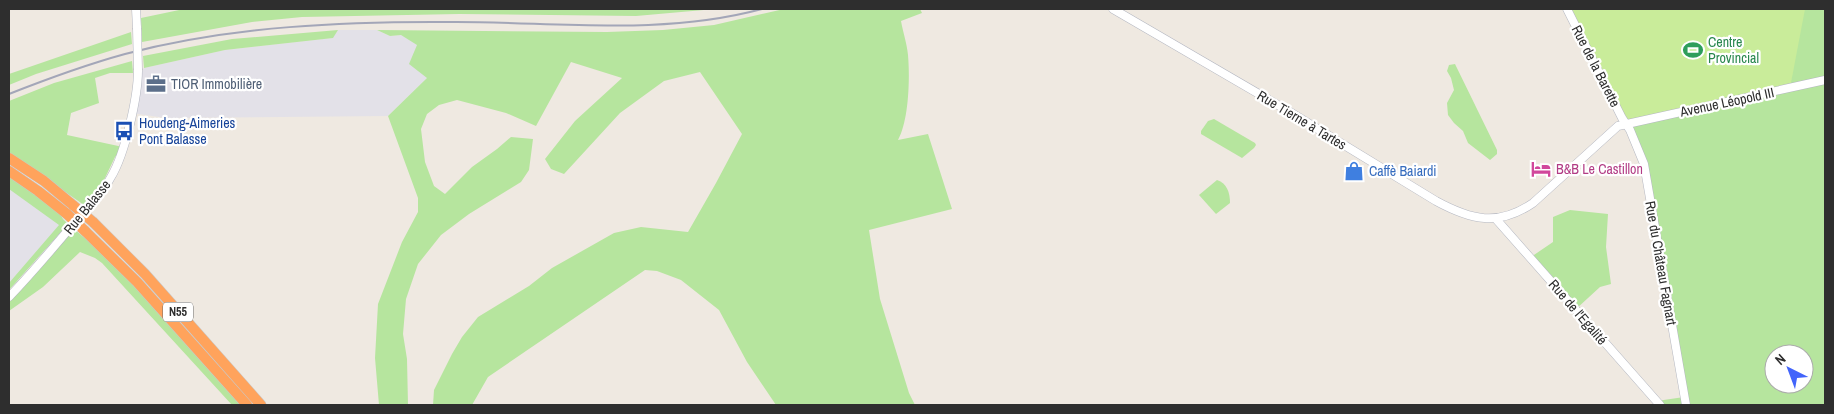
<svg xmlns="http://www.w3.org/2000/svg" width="1834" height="414" font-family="'Archivo Narrow',sans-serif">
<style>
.industrial{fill:#e3e1e8}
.green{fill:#b6e59e;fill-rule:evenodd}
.pitch{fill:#c9ec9a}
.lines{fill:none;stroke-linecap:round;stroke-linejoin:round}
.secondary-casing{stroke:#b4b7c1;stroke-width:9}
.highway-casing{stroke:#c9c9c9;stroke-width:11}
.secondary{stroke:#fff;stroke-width:8}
.highway{stroke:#ffa35c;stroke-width:10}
.rail{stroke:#a3a6b8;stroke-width:2}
.secondary-bridge-casing{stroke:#b4b7c1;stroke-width:9;stroke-linecap:butt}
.highway-bridge-casing{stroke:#c9c9c9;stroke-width:11;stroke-linecap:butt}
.secondary-bridge{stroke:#fff;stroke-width:8}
.highway-bridge{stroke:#ffa35c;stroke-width:10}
.labels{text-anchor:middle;stroke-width:4.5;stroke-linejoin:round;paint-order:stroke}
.shield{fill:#fff;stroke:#6d6d6d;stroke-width:1}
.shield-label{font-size:12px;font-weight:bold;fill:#2e2e2e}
.leisure-label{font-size:14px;fill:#27864d;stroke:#fff;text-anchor:start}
.street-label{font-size:14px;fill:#2e2e2e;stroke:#fff}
.service-label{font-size:14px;fill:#4e5e75;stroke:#fff;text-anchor:start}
.transit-label{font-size:14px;fill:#164399;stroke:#fff;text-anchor:start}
.hotel-label{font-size:14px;fill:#b23c85;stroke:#fff;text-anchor:start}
.shop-label{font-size:14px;fill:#366cbe;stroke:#fff;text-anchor:start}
</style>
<rect width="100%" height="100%" fill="#efe9e1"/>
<g class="industrial">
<polygon points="338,30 377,30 390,36 401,35 410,39 417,45 427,78 388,116 166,118 131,113 138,78 144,68 225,50 332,38"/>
<polygon points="9,176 59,212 63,219 68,224 9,290"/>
</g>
<g class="green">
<polygon points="184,9 715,9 636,16 459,14 302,17 252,22 142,42 141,18"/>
<path d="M784,9H920L922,13L901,21C903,32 907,44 908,55C910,78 909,120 898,140L928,134L952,209L869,230L880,299L909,393L915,405H776L747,362L719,310L681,280L657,271L645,270L488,377L472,405H433L434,390L452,354L462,337L478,317L529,286L552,268L614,233L641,227L688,232L716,183L742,134L700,72L664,81L620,113L564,174L551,169L545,159L575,121L622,78L571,62L536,126L506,113L457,100L439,105L427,114L421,129L425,162L434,186L445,194L472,167L497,149L511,137L533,139L529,170L521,182L469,214L441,235L418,264L406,299L403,334L407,359L408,405H379L375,358L378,304L402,242L418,212V198L388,116L427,78L409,64L417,45L401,35L390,36L377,30L607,32L663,30L714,25Z"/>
<path d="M1643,9H1825V405H1660L1657,401L1684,397L1644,164L1626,124L1790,88L1791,83L1787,77ZM1774,354H1804V384H1774Z"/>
<polygon points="338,30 333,38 225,50 144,68 143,56 232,39"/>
<polygon points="131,32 132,44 36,74 9,85 9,74"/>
<polygon points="132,61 133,73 110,73 95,78 99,103 71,113 67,135 123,147 115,157 104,180 84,205 9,153 9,101 54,83"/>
<polygon points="1455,64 1497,150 1497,154 1490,160 1468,143 1463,131 1454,123 1448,115 1447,103 1454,90 1451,78 1447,71 1449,65"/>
<polygon points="1214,119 1255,143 1256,145 1254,148 1242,158 1201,134 1201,131 1208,121"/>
<polygon points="9,176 59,212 63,219 68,224 9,290 9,283 59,225 9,189"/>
<path d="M1217,180C1227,183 1230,193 1230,203L1216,214L1199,195Z"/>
<polygon points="1570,210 1608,214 1606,247 1611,284 1600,287 1576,309 1531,257 1553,242 1553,217"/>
<polygon points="74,229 105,255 134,284 242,405 232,405 102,263 95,258 80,252 43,287 9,311 9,302"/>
</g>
<polygon class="pitch" points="1567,9 1805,9 1790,88 1629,124"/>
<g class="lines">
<defs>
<g id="secondary">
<polyline points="136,9 137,28"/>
<path d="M1113,9L1290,112L1436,201C1471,220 1498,227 1533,203L1618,126L1825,80"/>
<polyline points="1567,9 1622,118 1630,130 1644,164 1686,405"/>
<polyline points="1496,219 1660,405"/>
<path d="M9,297C32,273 54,247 75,222C88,208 102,194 111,177C125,154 138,97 138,70"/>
</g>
<g id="highway">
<polyline points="9,158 44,181 74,206"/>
<polyline points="9,171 38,191 67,214"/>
<polyline points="93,222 145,274 261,405"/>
<polyline points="85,231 137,282 247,405"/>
</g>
</defs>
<use href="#secondary" class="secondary-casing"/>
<use href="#highway" class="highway-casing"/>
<use href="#secondary" class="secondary"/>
<use href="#highway" class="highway"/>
<path class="rail" d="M9,94C47,79 85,65 125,54C232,26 346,21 456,22C558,22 661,36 762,9"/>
<defs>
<polyline id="secondary-bridge" points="137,28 138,70"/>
<g id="highway-bridge">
<polyline points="74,206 93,222"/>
<polyline points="67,214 85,231"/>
</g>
</defs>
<use href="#secondary-bridge" class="secondary-bridge-casing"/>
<use href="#highway-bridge" class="highway-bridge-casing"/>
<use href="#secondary-bridge" class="secondary-bridge"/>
<use href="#highway-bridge" class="highway-bridge"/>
</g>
<defs>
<symbol id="stadium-bare" viewBox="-9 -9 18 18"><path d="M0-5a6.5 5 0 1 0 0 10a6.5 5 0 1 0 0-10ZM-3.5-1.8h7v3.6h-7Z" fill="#2e9e5b" stroke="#fff" stroke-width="2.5" paint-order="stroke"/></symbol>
<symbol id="office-bare" viewBox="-9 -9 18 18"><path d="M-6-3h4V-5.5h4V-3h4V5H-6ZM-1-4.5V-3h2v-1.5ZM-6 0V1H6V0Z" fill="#5c6f8a" stroke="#fff" stroke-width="2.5" paint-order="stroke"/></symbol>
<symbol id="bus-bare" viewBox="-9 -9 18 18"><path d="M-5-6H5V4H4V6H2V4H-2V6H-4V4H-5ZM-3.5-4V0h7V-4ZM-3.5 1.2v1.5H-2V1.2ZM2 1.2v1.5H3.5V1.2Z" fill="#1a4fb4" stroke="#fff" stroke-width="2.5" paint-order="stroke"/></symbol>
<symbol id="hotel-bare" viewBox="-9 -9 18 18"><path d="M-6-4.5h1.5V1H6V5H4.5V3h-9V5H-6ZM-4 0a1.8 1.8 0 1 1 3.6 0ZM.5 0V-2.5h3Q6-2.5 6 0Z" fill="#d1479c" stroke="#fff" stroke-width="2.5" paint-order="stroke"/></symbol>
<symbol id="shop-bare" viewBox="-9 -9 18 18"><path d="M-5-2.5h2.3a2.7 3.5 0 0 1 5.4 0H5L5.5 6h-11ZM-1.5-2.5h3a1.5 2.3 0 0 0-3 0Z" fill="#3f7fe0" stroke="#fff" stroke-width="2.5" paint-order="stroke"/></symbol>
</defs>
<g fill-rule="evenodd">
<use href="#stadium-bare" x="1679" y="36" width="28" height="28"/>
<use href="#office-bare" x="142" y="70" width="28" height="28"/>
<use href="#bus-bare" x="110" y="117" width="28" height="28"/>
<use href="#hotel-bare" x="1527" y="155" width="28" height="28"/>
<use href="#shop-bare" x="1340" y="157" width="28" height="28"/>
</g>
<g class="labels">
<rect class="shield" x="163" y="302.5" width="30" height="19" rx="4"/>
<g class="shield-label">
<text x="178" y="316">N55</text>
</g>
<g class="leisure-label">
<text x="1708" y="47">Centre<tspan x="1708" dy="16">Provincial</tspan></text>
</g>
<g class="street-label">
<text transform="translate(1596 66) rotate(63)" y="5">Rue de la Barette</text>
<text transform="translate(1727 102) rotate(-12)" y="5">Avenue Léopold III</text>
<text transform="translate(1302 120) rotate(31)" y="5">Rue Tierne à Tartes</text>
<text transform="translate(87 207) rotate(-51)" y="5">Rue Balasse</text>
<text transform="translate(1661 263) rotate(80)" y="5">Rue du Château Fagnart</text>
<text transform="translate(1578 312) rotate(49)" y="5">Rue de l'Egalité</text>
</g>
<g class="service-label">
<text x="171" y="89">TIOR Immobilière</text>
</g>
<g class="transit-label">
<text x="139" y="128">Houdeng-Aimeries<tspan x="139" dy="16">Pont Balasse</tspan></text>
</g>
<g class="hotel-label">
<text x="1556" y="174">B&amp;B Le Castillon</text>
</g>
<g class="shop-label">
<text x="1369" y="176">Caffè Baiardi</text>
</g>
</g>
<rect width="1834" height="414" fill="none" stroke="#2e2e2e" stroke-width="20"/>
<g transform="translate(1789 369) rotate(318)"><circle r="24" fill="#ffffff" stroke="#ababab"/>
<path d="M0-4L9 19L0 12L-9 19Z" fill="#4264fb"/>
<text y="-8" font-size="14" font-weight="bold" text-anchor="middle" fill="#2e2e2e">N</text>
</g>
</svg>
